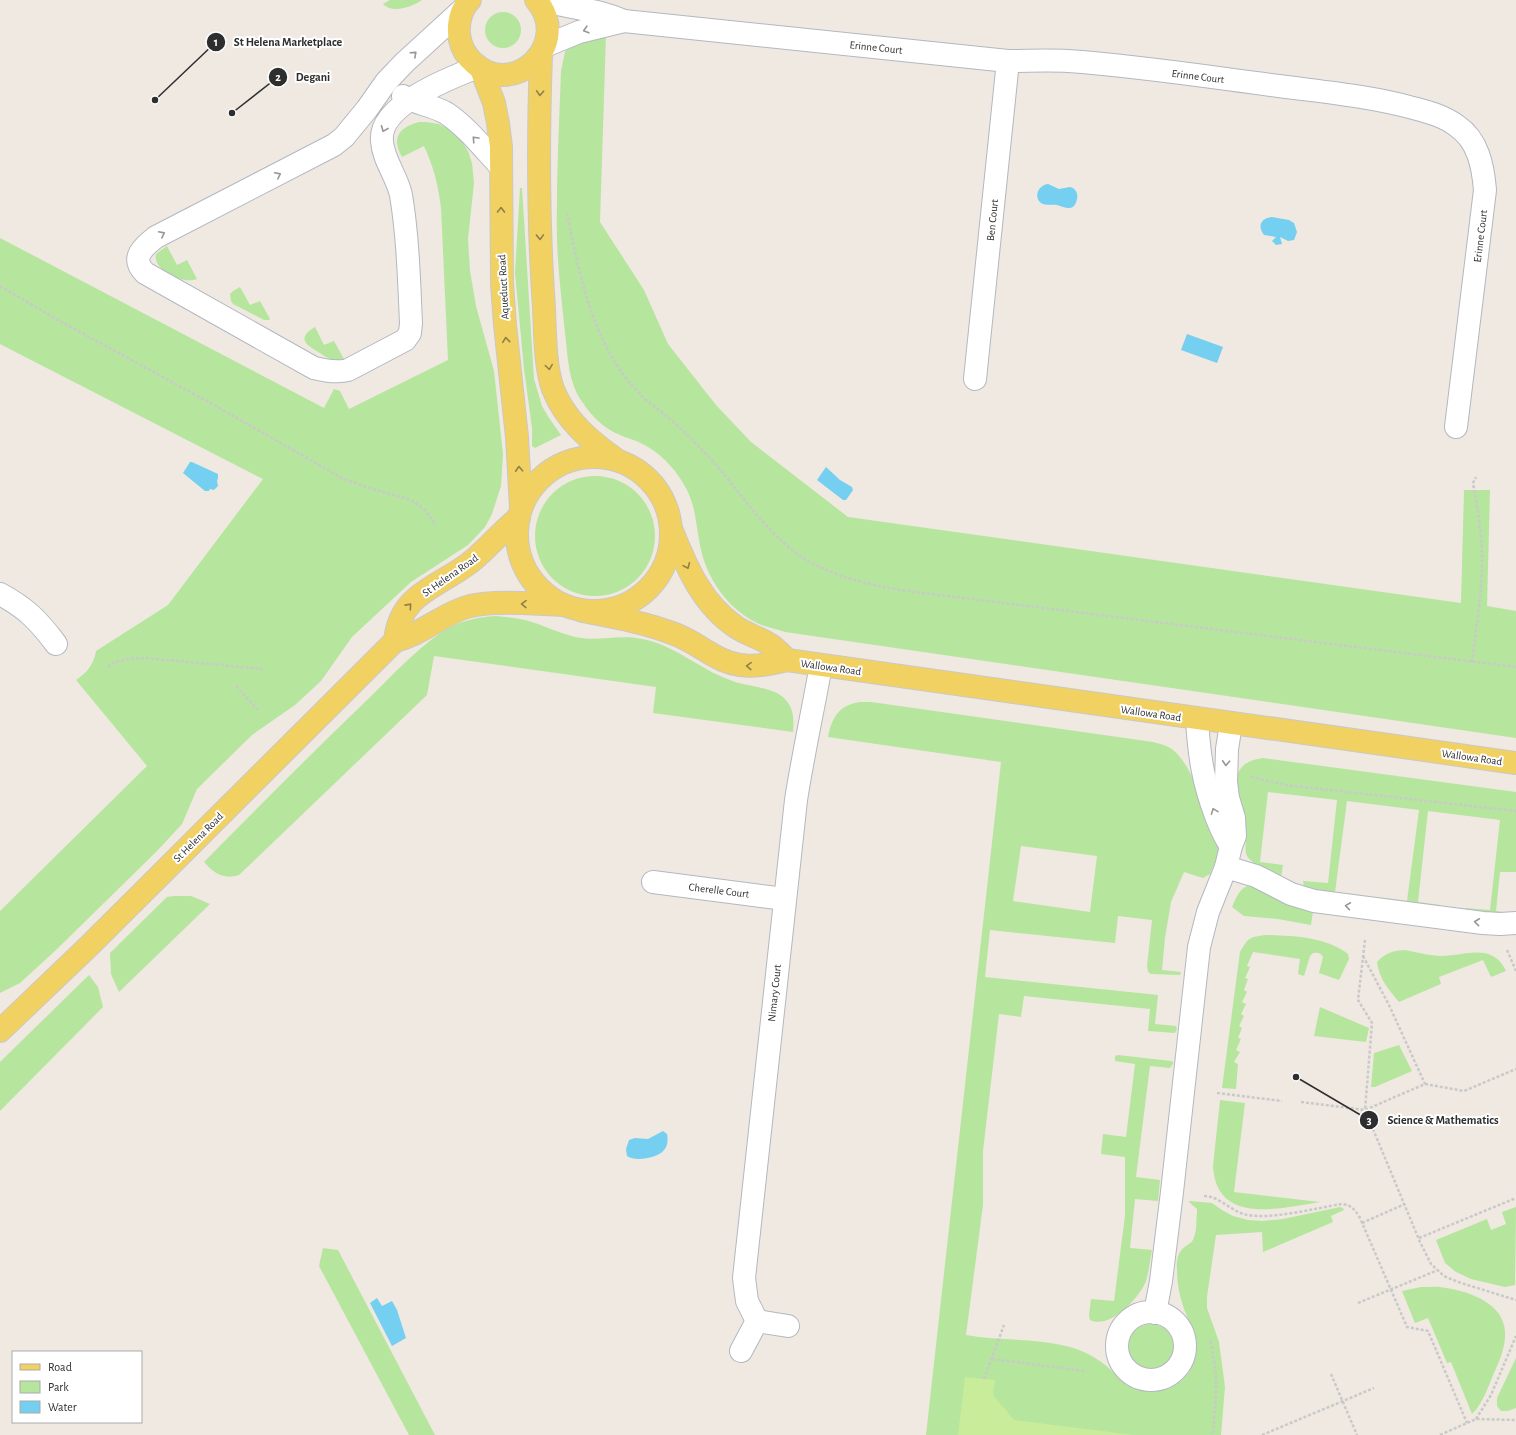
<svg xmlns="http://www.w3.org/2000/svg" width="1516" height="1435" font-family="'Alegreya Sans',sans-serif">
<style>
.green{fill:#b6e59e;fill-rule:evenodd}
.pitch{fill:#c9ec9a}
.water{fill:#75cff0}
.lines{fill:none;stroke-linecap:round;stroke-linejoin:round}
.minor-casing{stroke:#b4b7c1;stroke-width:24}
.major-casing{stroke:#c9c9c9;stroke-width:24}
.path{stroke:#c9c9c9;stroke-width:2.5;stroke-dasharray:3 2;stroke-linecap:butt}
.minor{stroke:#fff;stroke-width:22}
.major{stroke:#f2d163;stroke-width:22}
.oneway{stroke:#969696}
.oneway2{stroke:#908048}
.labels{text-anchor:middle;stroke-width:4;stroke-linejoin:round;paint-order:stroke}
.street-label{font-size:11px;fill:#2e2e2e;stroke:#fff}
.leader{fill:none;stroke:#2e2e2e;stroke-width:1.5}
.callout-dot{fill:#2e2e2e;stroke:#fff;stroke-width:1.5}
.mark-label{font-size:12px;text-anchor:middle;font-weight:bold;fill:#fff}
.callout-label{font-size:12px;text-anchor:middle;font-weight:bold;fill:#2e2e2e;stroke:#fff;stroke-width:4;stroke-linejoin:round;paint-order:stroke}
</style>
<rect width="100%" height="100%" fill="#efe9e1"/>
<g class="green">
<path d="M390,0H422C412,7 392,14 383,4Z"/>
<circle cx="503" cy="30" r="18"/>
<path d="M606,34L600,222L644,290L668,344L716,405L751,442L848,517L1461,603L1464,490H1490L1487,606L1516,611V738L785,632C776,629 766,627 757,623C727,608 706,578 700,545C696,526 696,508 687,490C678,473 665,457 648,447C639,441 629,439 620,435C605,429 592,417 583,403C568,383 568,357 565,333C562,303 558,271 557,240C556,184 559,127 561,71L565,52L570,46Z"/>
<path d="M419,122H426L439,124L450,130L461,140L468,151L472,163L474,183L468,239L470,271L476,306L494,371L503,454L501,486L492,514L485,527L468,545L411,582L352,637L321,681L295,705L252,735L197,789L182,824L157,851L56,950L20,983L0,993V911L147,766L76,680C87,673 94,664 96,651L168,605L263,479L0,344V238L324,408L334,389L340,391L349,409L448,360L441,208C438,184 434,168 424,146L402,157C391,138 399,127 419,122Z"/>
<polygon points="520,188 522,188 534,379 542,406 549,418 561,435 535,448 532,446 532,428 524,369 515,273"/>
<path d="M167,246L177,265L187,260L197,279C184,285 152,270 156,254Z"/>
<polygon points="240,287 250,305 260,301 270,319 269,320 264,320 233,304 231,301 230,294 233,291"/>
<path d="M315,327L324,345L334,341L344,359C340,360 338,361 334,360C329,359 324,356 320,353C306,345 296,338 315,327Z"/>
<circle cx="595" cy="536" r="60"/>
<path d="M496,616C507,617 518,618 529,621C545,626 559,633 575,637C597,642 619,634 642,639C675,645 699,669 730,680C746,687 771,686 784,698C794,708 794,719 793,732L653,713L656,687L434,656L427,695L239,875C223,880 214,873 204,862C257,808 311,754 365,702C388,680 413,652 439,634C456,622 475,617 496,616Z"/>
<path d="M860,702H871L1153,742C1160,744 1167,745 1173,750C1194,767 1209,819 1219,844L1218,855L1210,874L1203,878L1184,872L1171,902L1165,938L1162,970L1181,972L1180,975L1151,974L1148,972L1147,966L1152,920L1118,916L1115,943L990,930L985,977L1158,995L1155,1024L1176,1026L1177,1029L1175,1033L1148,1031L1150,1009L1024,996L1021,1017L999,1014L983,1151V1205L966,1335C999,1341 1033,1338 1066,1346C1083,1350 1098,1358 1111,1370C1117,1375 1122,1382 1129,1386C1153,1398 1187,1388 1194,1361C1199,1342 1189,1323 1183,1306C1179,1294 1177,1282 1177,1270C1176,1261 1178,1251 1186,1246C1190,1243 1193,1242 1194,1237C1197,1230 1196,1221 1197,1213V1209L1189,1202V1201L1212,1203L1222,1210L1233,1216L1248,1220L1263,1221L1283,1219L1340,1207L1343,1208L1344,1210L1331,1216L1333,1222L1263,1252L1262,1232L1216,1235L1207,1297V1308L1219,1342L1225,1387L1221,1435H926L1001,762L828,737C832,717 839,705 860,702ZM1021,846L1097,856L1090,912L1013,901Z"/>
<path d="M1263,758L1516,792V872H1500L1496,911L1510,913L1511,915L1465,911V908L1490,910L1500,820L1428,811L1418,902L1440,905L1439,909L1385,902V898L1407,901L1419,810L1347,801L1335,892L1360,895V899L1309,892L1304,887L1303,881L1328,883L1337,800L1268,792L1260,862L1283,865L1281,878L1277,879C1269,873 1252,864 1247,856C1244,849 1247,841 1245,834C1240,807 1219,763 1263,758Z"/>
<path d="M1252,884L1277,894L1291,906L1313,911L1311,925L1278,919L1244,916L1232,907C1237,896 1239,888 1252,884Z"/>
<polygon points="174,896 191,896 210,904 119,992 111,974 110,953 167,897"/>
<path d="M1267,935C1294,936 1326,937 1348,954L1349,959L1339,980L1319,973L1323,957C1321,953 1318,952 1313,953L1310,956L1304,976L1298,974L1300,959L1253,952L1247,966L1250,967L1245,978L1248,979L1244,990L1247,992L1242,1002L1246,1004L1241,1014L1244,1016L1239,1026L1242,1028L1238,1038L1241,1039L1236,1050L1240,1052L1234,1062L1238,1064L1236,1089L1222,1088L1240,952C1249,937 1249,937 1267,935Z"/>
<path d="M1404,950C1417,952 1429,956 1442,956C1466,956 1492,942 1506,971L1491,977L1483,960L1439,977L1441,984L1399,1002C1389,990 1379,979 1377,962C1385,953 1393,951 1404,950Z"/>
<polygon points="89,975 98,987 103,1007 0,1111 0,1062"/>
<polygon points="1320,1007 1369,1028 1366,1042 1314,1036"/>
<polygon points="1399,1045 1412,1071 1375,1087 1371,1087 1374,1053"/>
<path d="M1118,1055L1171,1061L1173,1062V1064L1170,1068L1150,1066L1136,1177L1160,1180L1158,1201L1135,1199L1130,1248L1152,1250C1150,1260 1149,1271 1146,1281C1140,1297 1110,1330 1090,1320L1089,1315L1091,1299L1114,1301L1125,1216V1157L1101,1154L1103,1134L1126,1137L1135,1064L1115,1061V1056Z"/>
<path d="M1220,1100L1245,1103L1234,1192L1320,1202C1281,1208 1216,1226 1213,1166Z"/>
<polygon points="1516,1207 1515,1285 1505,1287 1471,1279 1456,1272 1445,1263 1436,1240 1487,1219 1491,1230 1506,1224 1502,1212"/>
<polygon points="323,1248 338,1250 435,1435 409,1435 319,1266"/>
<path d="M1421,1287C1429,1287 1438,1286 1446,1288C1472,1292 1508,1305 1505,1338C1504,1350 1499,1362 1494,1373C1489,1385 1482,1405 1472,1414L1451,1362L1447,1363L1428,1318L1415,1323L1402,1291Z"/>
<circle cx="1151" cy="1347" r="23"/>
<polygon points="1516,1358 1516,1408 1508,1411 1501,1411 1497,1406 1497,1398"/>
</g>
<polygon class="pitch" points="965,1377 995,1380 993,1395 1014,1420 1134,1435 958,1435"/>
<g class="water">
<path d="M1048,184L1059,189L1070,187L1073,188C1077,191 1078,195 1077,199C1074,213 1065,207 1057,205C1051,204 1046,206 1041,203C1033,196 1039,185 1048,184Z"/>
<path d="M1272,217L1289,220L1294,223L1297,232L1294,240L1288,241L1280,237L1282,244L1276,245L1272,241L1276,237L1264,235C1257,226 1261,218 1272,217Z"/>
<polygon points="1187,334 1223,347 1217,363 1181,350"/>
<polygon points="190,462 192,462 218,474 218,478 217,481 218,486 214,490 210,489 209,491 205,491 183,473"/>
<polygon points="826,467 840,480 852,487 853,490 846,500 843,500 817,480"/>
<path d="M663,1131L667,1134C668,1139 668,1146 664,1150C658,1158 635,1162 627,1156L626,1149L629,1140L635,1138L648,1139Z"/>
<polygon points="377,1298 382,1306 392,1301 397,1310 406,1338 392,1346 370,1303"/>
</g>
<g class="lines">
<defs>
<g id="minor">
<path d="M544,0C571,9 598,9 624,21L1008,61C1028,61 1048,60 1068,61C1139,66 1209,77 1279,86C1323,92 1369,96 1413,108C1428,112 1444,116 1457,126C1478,140 1483,166 1485,190L1456,427"/>
<path d="M463,9L404,63L386,82L367,109L344,137L334,145L156,237C143,247 130,258 145,273L314,368C326,371 337,373 348,370L405,340L410,333L411,323C409,280 408,237 401,195C397,176 383,160 382,141C378,105 452,77 478,67"/>
<polyline points="545,46 579,32 624,21"/>
<path d="M403,96C416,104 432,105 446,113C467,127 484,149 501,167"/>
<polyline points="975,379 1008,61"/>
<path d="M0,594C26,608 38,620 56,644"/>
<path d="M1197,719C1199,755 1203,782 1216,816C1220,826 1224,837 1231,846"/>
<polyline points="1226,867 1256,876 1291,894 1314,901 1483,923 1500,924 1516,923"/>
<polyline points="653,882 785,899"/>
<circle cx="1151" cy="1346" r="34"/>
<polyline points="1155,1313 1161,1281 1172,1192 1199,947 1208,912 1226,867 1231,846 1235,836 1234,818 1228,798 1226,782 1227,749 1231,724"/>
<path d="M757,1321L747,1301L744,1278L796,800C803,755 813,710 821,665"/>
<polyline points="741,1351 757,1321 788,1326"/>
</g>
<g id="major">
<path d="M470,0C460,10 457,26 460,40C462,49 467,57 474,63C514,100 573,43 536,0"/>
<path d="M541,54C538,139 538,224 544,308C545,332 545,367 553,389C565,420 590,441 617,460"/>
<polyline points="481,69 494,103 498,123 501,147 502,284 505,325 517,437 521,508"/>
<circle cx="594" cy="534" r="77"/>
<path d="M672,531C687,568 702,604 736,627C746,634 758,637 769,644C776,648 781,654 787,660"/>
<path d="M583,611C613,617 643,622 672,633C687,638 699,647 713,655C738,670 759,667 787,660L1516,763"/>
<path d="M395,641C400,592 440,587 472,561C489,547 502,531 519,517"/>
<path d="M0,1031L89,946L395,641C423,634 443,613 470,606C498,600 534,604 563,605"/>
</g>
</defs>
<use href="#minor" class="minor-casing"/>
<use href="#major" class="major-casing"/>
<g class="path">
<path d="M567,213C579,275 594,348 640,394C647,402 657,408 665,415C684,431 701,448 717,466C747,501 771,540 812,563C860,589 919,592 971,599L1516,667"/>
<polyline points="0,286 58,320 214,405 342,478 366,487 411,500 424,509 436,525"/>
<path d="M1472,662C1476,626 1483,589 1482,553C1481,529 1477,506 1473,483L1476,477"/>
<polyline points="108,667 115,662 127,659 146,658 263,669"/>
<polyline points="236,686 258,710"/>
<polyline points="1251,777 1286,785 1516,811"/>
<polyline points="1365,940 1358,1000 1372,1023 1365,1110 1425,1084 1464,1091 1516,1069"/>
<polyline points="1507,950 1516,971"/>
<polyline points="1363,956 1389,1005 1425,1084"/>
<polyline points="1217,1093 1282,1101"/>
<polyline points="1301,1102 1365,1110 1420,1242 1431,1264 1444,1276 1458,1282 1516,1300"/>
<path d="M1204,1196C1218,1196 1229,1209 1243,1214C1269,1221 1315,1208 1342,1204C1352,1205 1355,1210 1360,1218L1407,1327L1428,1331L1467,1423"/>
<polyline points="1362,1223 1405,1204"/>
<polyline points="1419,1238 1516,1198"/>
<polyline points="1358,1303 1438,1270"/>
<polyline points="1211,1341 1216,1375 1216,1393 1213,1435"/>
<polyline points="992,1359 1085,1371"/>
<polyline points="1331,1374 1357,1435"/>
<polyline points="984,1379 1004,1325"/>
<polyline points="1476,1419 1491,1395 1516,1336"/>
<polyline points="1262,1435 1374,1388"/>
<polyline points="1440,1435 1476,1419 1516,1420"/>
</g>
<use href="#minor" class="minor"/>
<use href="#major" class="major"/>
</g>
<defs><path id="oneway-chevron" d="M-2-3.5L2.5 0L-2 3.5" fill="none" stroke-width="1.6" stroke-linecap="round" stroke-linejoin="round"/></defs>
<g class="oneway">
<use href="#oneway-chevron" transform="translate(586 30) rotate(164)"/>
<use href="#oneway-chevron" transform="translate(414 54) rotate(-42)"/>
<use href="#oneway-chevron" transform="translate(384 129) rotate(112)"/>
<use href="#oneway-chevron" transform="translate(475 139) rotate(-133)"/>
<use href="#oneway-chevron" transform="translate(278 175) rotate(-27)"/>
<use href="#oneway-chevron" transform="translate(162 234) rotate(-27)"/>
<use href="#oneway-chevron" transform="translate(1226 763) rotate(93)"/>
<use href="#oneway-chevron" transform="translate(1214 811) rotate(-111)"/>
<use href="#oneway-chevron" transform="translate(1348 906) rotate(-172)"/>
<use href="#oneway-chevron" transform="translate(1477 922) rotate(-174)"/>
</g>
<g class="oneway2">
<use href="#oneway-chevron" transform="translate(540 93) rotate(93)"/>
<use href="#oneway-chevron" transform="translate(501 210) rotate(-89)"/>
<use href="#oneway-chevron" transform="translate(540 237) rotate(88)"/>
<use href="#oneway-chevron" transform="translate(506 340) rotate(-96)"/>
<use href="#oneway-chevron" transform="translate(549 367) rotate(82)"/>
<use href="#oneway-chevron" transform="translate(519 469) rotate(-93)"/>
<use href="#oneway-chevron" transform="translate(687 566) rotate(66)"/>
<use href="#oneway-chevron" transform="translate(524 604) rotate(-179)"/>
<use href="#oneway-chevron" transform="translate(409 606) rotate(-48)"/>
<use href="#oneway-chevron" transform="translate(749 666) rotate(-178)"/>
</g>
<g class="labels">
<g class="street-label">
<text transform="translate(876 47) rotate(6)" y="4">Erinne Court</text>
<text transform="translate(1198 76) rotate(7)" y="4">Erinne Court</text>
<text transform="translate(992 220) rotate(-84)" y="4">Ben Court</text>
<text transform="translate(1480 236) rotate(-83)" y="4">Erinne Court</text>
<text transform="translate(503 287) rotate(-93)" y="4">Aqueduct Road</text>
<text transform="translate(450 575) rotate(-35)" y="4">St Helena Road</text>
<text transform="translate(831 667) rotate(8)" y="4">Wallowa Road</text>
<text transform="translate(1151 713) rotate(8)" y="4">Wallowa Road</text>
<text transform="translate(1472 757) rotate(8)" y="4">Wallowa Road</text>
<text transform="translate(198 837) rotate(-45)" y="4">St Helena Road</text>
<text transform="translate(719 890) rotate(7)" y="4">Cherelle Court</text>
<text transform="translate(774 993) rotate(-84)" y="4">Nimary Court</text>
</g>
</g>
<path class="leader" d="M155 100L216 42M232 113L278 77M1296 1077L1369 1120"/>
<g class="callout-dot">
<circle cx="155" cy="100" r="4"/>
<circle cx="232" cy="113" r="4"/>
<circle cx="1296" cy="1077" r="4"/>
<circle cx="216" cy="42" r="10"/>
<circle cx="278" cy="77" r="10"/>
<circle cx="1369" cy="1120" r="10"/>
</g>
<g class="mark-label">
<text x="216" y="46">1</text>
<text x="278" y="81">2</text>
<text x="1369" y="1124">3</text>
</g>
<g class="callout-label">
<text x="288" y="46">St Helena Marketplace</text>
<text x="313" y="81">Degani</text>
<text x="1443" y="1124">Science &amp; Mathematics</text>
</g>
<rect x="12" y="1351" width="130" height="72" fill="#ffffff" stroke="#ababab"/>
<rect x="20" y="1364" width="20" height="6" fill="#f2d163" stroke="#ababab"/>
<text x="48" y="1371" font-size="12" fill="#2e2e2e">Road</text>
<rect x="20" y="1381" width="20" height="12" fill="#b6e59e" stroke="#ababab"/>
<text x="48" y="1391" font-size="12" fill="#2e2e2e">Park</text>
<rect x="20" y="1401" width="20" height="12" fill="#75cff0" stroke="#ababab"/>
<text x="48" y="1411" font-size="12" fill="#2e2e2e">Water</text>
</svg>
